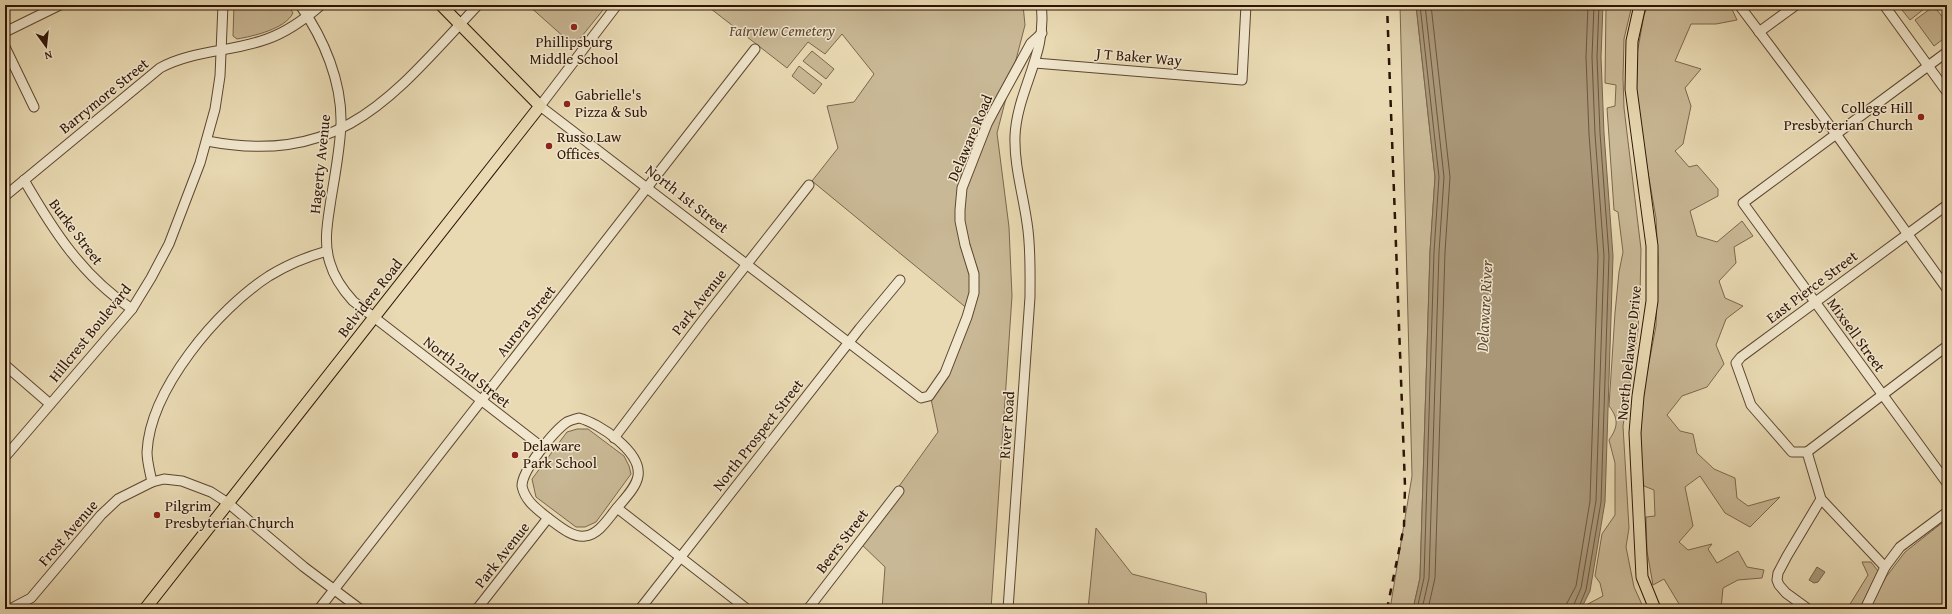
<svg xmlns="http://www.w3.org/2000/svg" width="1952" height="614" font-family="'Gentium Book Plus',serif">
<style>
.green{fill:#c9b895;stroke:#7c664d}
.water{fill:#a99778;stroke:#78634a}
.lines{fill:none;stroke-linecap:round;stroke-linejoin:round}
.shore{stroke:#6c563e;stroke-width:1}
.minor-casing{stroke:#5d4630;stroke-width:11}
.major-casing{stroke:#2e1405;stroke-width:13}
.minor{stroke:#f1e7ce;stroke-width:9}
.major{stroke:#e9dab3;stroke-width:11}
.rail{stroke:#2e1405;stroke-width:2.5;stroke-dasharray:7 7;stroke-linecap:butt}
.poi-dot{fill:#8f2418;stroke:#f1e7ce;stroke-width:1.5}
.labels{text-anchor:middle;stroke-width:3;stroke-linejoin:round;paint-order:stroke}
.park-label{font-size:15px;font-style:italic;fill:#5c4530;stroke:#f1e7ce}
.poi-label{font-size:15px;fill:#2e1405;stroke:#f1e7ce;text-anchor:start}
.street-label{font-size:15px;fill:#2e1405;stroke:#f1e7ce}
.water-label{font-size:16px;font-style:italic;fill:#5f4833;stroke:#f1e7ce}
</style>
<rect width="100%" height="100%" fill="#e9dab3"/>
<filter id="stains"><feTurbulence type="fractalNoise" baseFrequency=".005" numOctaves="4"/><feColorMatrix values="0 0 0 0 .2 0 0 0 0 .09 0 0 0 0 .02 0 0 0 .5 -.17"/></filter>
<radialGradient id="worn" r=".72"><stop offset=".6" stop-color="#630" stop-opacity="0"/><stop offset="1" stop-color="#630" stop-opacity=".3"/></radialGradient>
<g class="green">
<path d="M234,5H288L293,13C285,29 254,36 237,39L233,36Z"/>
<polygon points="528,5 607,5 574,46"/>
<polygon points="706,5 1023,5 1025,25 997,133 1009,227 1012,296 991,609 882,609 885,567 859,542 938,432 931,399 969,310 812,181 838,148 827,106 854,102 874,74 842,34 825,54 808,42 787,68"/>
<polygon points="1400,5 1416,5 1435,177 1430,252 1420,578 1413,609 1390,609 1412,476"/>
<path d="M1606,5H1632L1624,39L1623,78L1624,108L1641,249L1640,294L1638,330L1623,426L1629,528L1626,547L1634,587L1644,609H1583L1584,606L1603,596L1600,583L1595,576L1602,534L1615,515V463L1609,440C1618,427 1619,419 1609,406L1615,313L1619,272L1623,252L1618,212L1614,210L1607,108L1615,106L1616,85L1605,83Z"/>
<polygon points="1648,5 1730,5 1737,20 1716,24 1691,24 1675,61 1701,69 1685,88 1691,106 1683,144 1675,151 1689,167 1697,165 1718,189 1718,196 1690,211 1697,236 1717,242 1742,221 1753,236 1734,247 1736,263 1719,281 1725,298 1743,306 1726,319 1716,345 1724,364 1707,387 1682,396 1667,415 1680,431 1693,434 1697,453 1714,469 1735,478 1737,498 1748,506 1780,497 1750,527 1725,513 1700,476 1685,487 1693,526 1679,542 1688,550 1712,544 1708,549 1717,563 1738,551 1747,567 1764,570 1762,578 1738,580 1723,588 1721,609 1682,609 1664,579 1653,585 1647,551 1646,517 1655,516 1654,490 1644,486 1640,468 1641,405 1656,326 1658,260 1656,218 1635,99 1637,54 1644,15"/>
<polygon points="1898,5 1929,5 1910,20"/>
<polygon points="1934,6 1947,23 1947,36 1934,46 1915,20"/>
<polygon points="812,51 834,69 826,79 803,61"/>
<polygon points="799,66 822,84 814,94 792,76"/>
<polygon points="577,429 588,429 624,456 629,466 631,474 596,522 585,527 576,527 536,497 532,479 567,432"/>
<polygon points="1947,519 1947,609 1869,609 1886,577 1905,552"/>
<polygon points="1096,528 1132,574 1206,593 1207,609 1088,609"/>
<polygon points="1862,562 1871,562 1878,571 1860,609 1847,609 1868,575"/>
</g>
<g class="water">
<polygon points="1416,5 1603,5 1601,57 1604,133 1613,256 1605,502 1590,591 1581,609 1413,609 1420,578 1430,252 1435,177"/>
<polygon points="1817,567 1825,572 1818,582 1814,583 1809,580"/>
</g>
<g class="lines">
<g class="shore">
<polyline points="1417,609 1424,578 1434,252 1439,177 1420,5"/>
<polyline points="1422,609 1429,578 1439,252 1444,177 1425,5"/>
<polyline points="1428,609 1435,578 1445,252 1450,177 1431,5"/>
<polyline points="1566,609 1567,603 1576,586 1590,501 1598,256 1589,134 1586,57 1588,5"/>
<polyline points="1572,609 1581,588 1596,501 1604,256 1595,134 1592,57 1594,5"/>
<polyline points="1578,609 1586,590 1601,502 1609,256 1600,133 1597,57 1599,5"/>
</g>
<defs>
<g id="minor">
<path d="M300,5C324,39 342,82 341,124C340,149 335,175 331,199C328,220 323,242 330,263C334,277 343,290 353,301L543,448"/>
<polyline points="617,5 540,106 921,398 929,396 945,373 967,317 974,293 974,274 965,245 960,221 960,210 962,188 987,124 996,107 1031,43 1042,33"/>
<polyline points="1739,5 1836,134 1947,289"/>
<polyline points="1884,5 1947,92"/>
<polyline points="5,32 60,5"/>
<polyline points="1759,32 1796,5"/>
<polyline points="5,47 34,107"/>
<polyline points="1947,52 1743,203 1947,483"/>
<polyline points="1035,63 1242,80 1246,5"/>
<path d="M207,141C344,167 394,94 478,5"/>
<path d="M24,180C53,230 82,276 132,309"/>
<path d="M5,196L160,68C193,50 232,52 267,39C287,32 305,19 321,5"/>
<polyline points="5,365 50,404"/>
<path d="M579,418C599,423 642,452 638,476C636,489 621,502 613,513C606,522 597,535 585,536C572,538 558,525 548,518C537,509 525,501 522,486C522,470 554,431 567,422C571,420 575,419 579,418Z"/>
<polyline points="614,438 703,320 809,185"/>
<polyline points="1807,452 1792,452 1751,405 1736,363 1741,357 1947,205"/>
<polyline points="1807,452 1947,346"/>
<polyline points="1807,452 1821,499 1885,567"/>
<polyline points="5,457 132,309 151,278 169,244 200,163 215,109 220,76 223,5"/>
<path d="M152,482C150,472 147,462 147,452C150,389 218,309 269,276C287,265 306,257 327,251"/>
<polyline points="617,508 747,609"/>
<polyline points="10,609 31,598 101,515 118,499 152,482 164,479 182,481 211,492 228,503 304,567 360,609"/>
<polyline points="319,609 755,49"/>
<polyline points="477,609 548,518"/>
<polyline points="640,609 860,328 900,280"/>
<polyline points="808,609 899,491"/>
<path d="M1008,609L1030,297C1030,272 1031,247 1027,223C1023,194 1014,165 1015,136C1017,90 1048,53 1041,5"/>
<polyline points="1808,609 1786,593 1779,585 1777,580 1778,573 1787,556 1821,499"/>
<polyline points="1865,609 1885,567 1900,547 1947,512"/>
</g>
<g id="major">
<polyline points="1640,5 1632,41 1631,89 1652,246 1652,301 1638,396 1635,433 1642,577 1655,609"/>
<polyline points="145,609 540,106 441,5"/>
</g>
</defs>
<use href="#minor" class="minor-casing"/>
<use href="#major" class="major-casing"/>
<use href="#minor" class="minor"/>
<use href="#major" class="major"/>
<polyline class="rail" points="1387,609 1404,526 1405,486 1387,5"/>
</g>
<g class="poi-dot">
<circle cx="574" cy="27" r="4"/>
<circle cx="567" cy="104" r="4"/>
<circle cx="1921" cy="117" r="4"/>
<circle cx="549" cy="146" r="4"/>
<circle cx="515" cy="455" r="4"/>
<circle cx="157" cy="515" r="4"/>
</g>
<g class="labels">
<g class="park-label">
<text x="782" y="36">Fairview Cemetery</text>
</g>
<g class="poi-label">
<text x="574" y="47" text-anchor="middle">Phillipsburg<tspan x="574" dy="17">Middle School</tspan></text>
<text x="575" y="100">Gabrielle's<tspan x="575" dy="17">Pizza &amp; Sub</tspan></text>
<text x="1913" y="113" text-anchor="end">College Hill<tspan x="1913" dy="17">Presbyterian Church</tspan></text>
<text x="557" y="142">Russo Law<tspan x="557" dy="17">Offices</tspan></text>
<text x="523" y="451">Delaware<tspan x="523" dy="17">Park School</tspan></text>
<text x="165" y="511">Pilgrim<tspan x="165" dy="17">Presbyterian Church</tspan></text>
</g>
<g class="street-label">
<text transform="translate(1139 57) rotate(5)" y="5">J T Baker Way</text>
<text transform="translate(104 96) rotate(-39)" y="5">Barrymore Street</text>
<text transform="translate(970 138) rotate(-67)" y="5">Delaware Road</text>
<text transform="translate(320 164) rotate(-84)" y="5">Hagerty Avenue</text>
<text transform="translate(687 199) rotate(38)" y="5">North 1st Street</text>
<text transform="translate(76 232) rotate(53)" y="5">Burke Street</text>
<text transform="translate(1812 287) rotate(-37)" y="5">East Pierce Street</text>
<text transform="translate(370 298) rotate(-52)" y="5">Belvidere Road</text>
<text transform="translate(699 302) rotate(-52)" y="5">Park Avenue</text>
<text transform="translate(526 321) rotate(-52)" y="5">Aurora Street</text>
<text transform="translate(90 333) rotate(-51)" y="5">Hillcrest Boulevard</text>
<text transform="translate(1856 335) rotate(54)" y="5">Mixsell Street</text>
<text transform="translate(1629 353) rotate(-84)" y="5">North Delaware Drive</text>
<text transform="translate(467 372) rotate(38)" y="5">North 2nd Street</text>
<text transform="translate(1007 425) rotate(-86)" y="5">River Road</text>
<text transform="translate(758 435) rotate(-52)" y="5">North Prospect Street</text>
<text transform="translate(68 533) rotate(-49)" y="5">Frost Avenue</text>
<text transform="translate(842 541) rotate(-53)" y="5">Beers Street</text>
<text transform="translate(502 555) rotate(-52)" y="5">Park Avenue</text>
</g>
<g class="water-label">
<text transform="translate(1484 306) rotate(-87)" y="6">Delaware River</text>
</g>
</g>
<rect width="1952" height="614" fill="none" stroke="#e9dab3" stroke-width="20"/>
<rect x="6" y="6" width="1940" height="602" fill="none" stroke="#2e1405" stroke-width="2"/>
<rect x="10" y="10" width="1932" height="594" fill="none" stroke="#2e1405"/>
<g transform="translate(46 46) rotate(165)" stroke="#f1e7ce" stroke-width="3" paint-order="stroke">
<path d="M0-3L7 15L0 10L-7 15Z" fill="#2e1405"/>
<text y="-6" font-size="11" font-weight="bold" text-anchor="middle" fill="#2e1405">N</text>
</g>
<rect width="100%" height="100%" filter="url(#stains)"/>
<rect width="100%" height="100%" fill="url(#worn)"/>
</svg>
